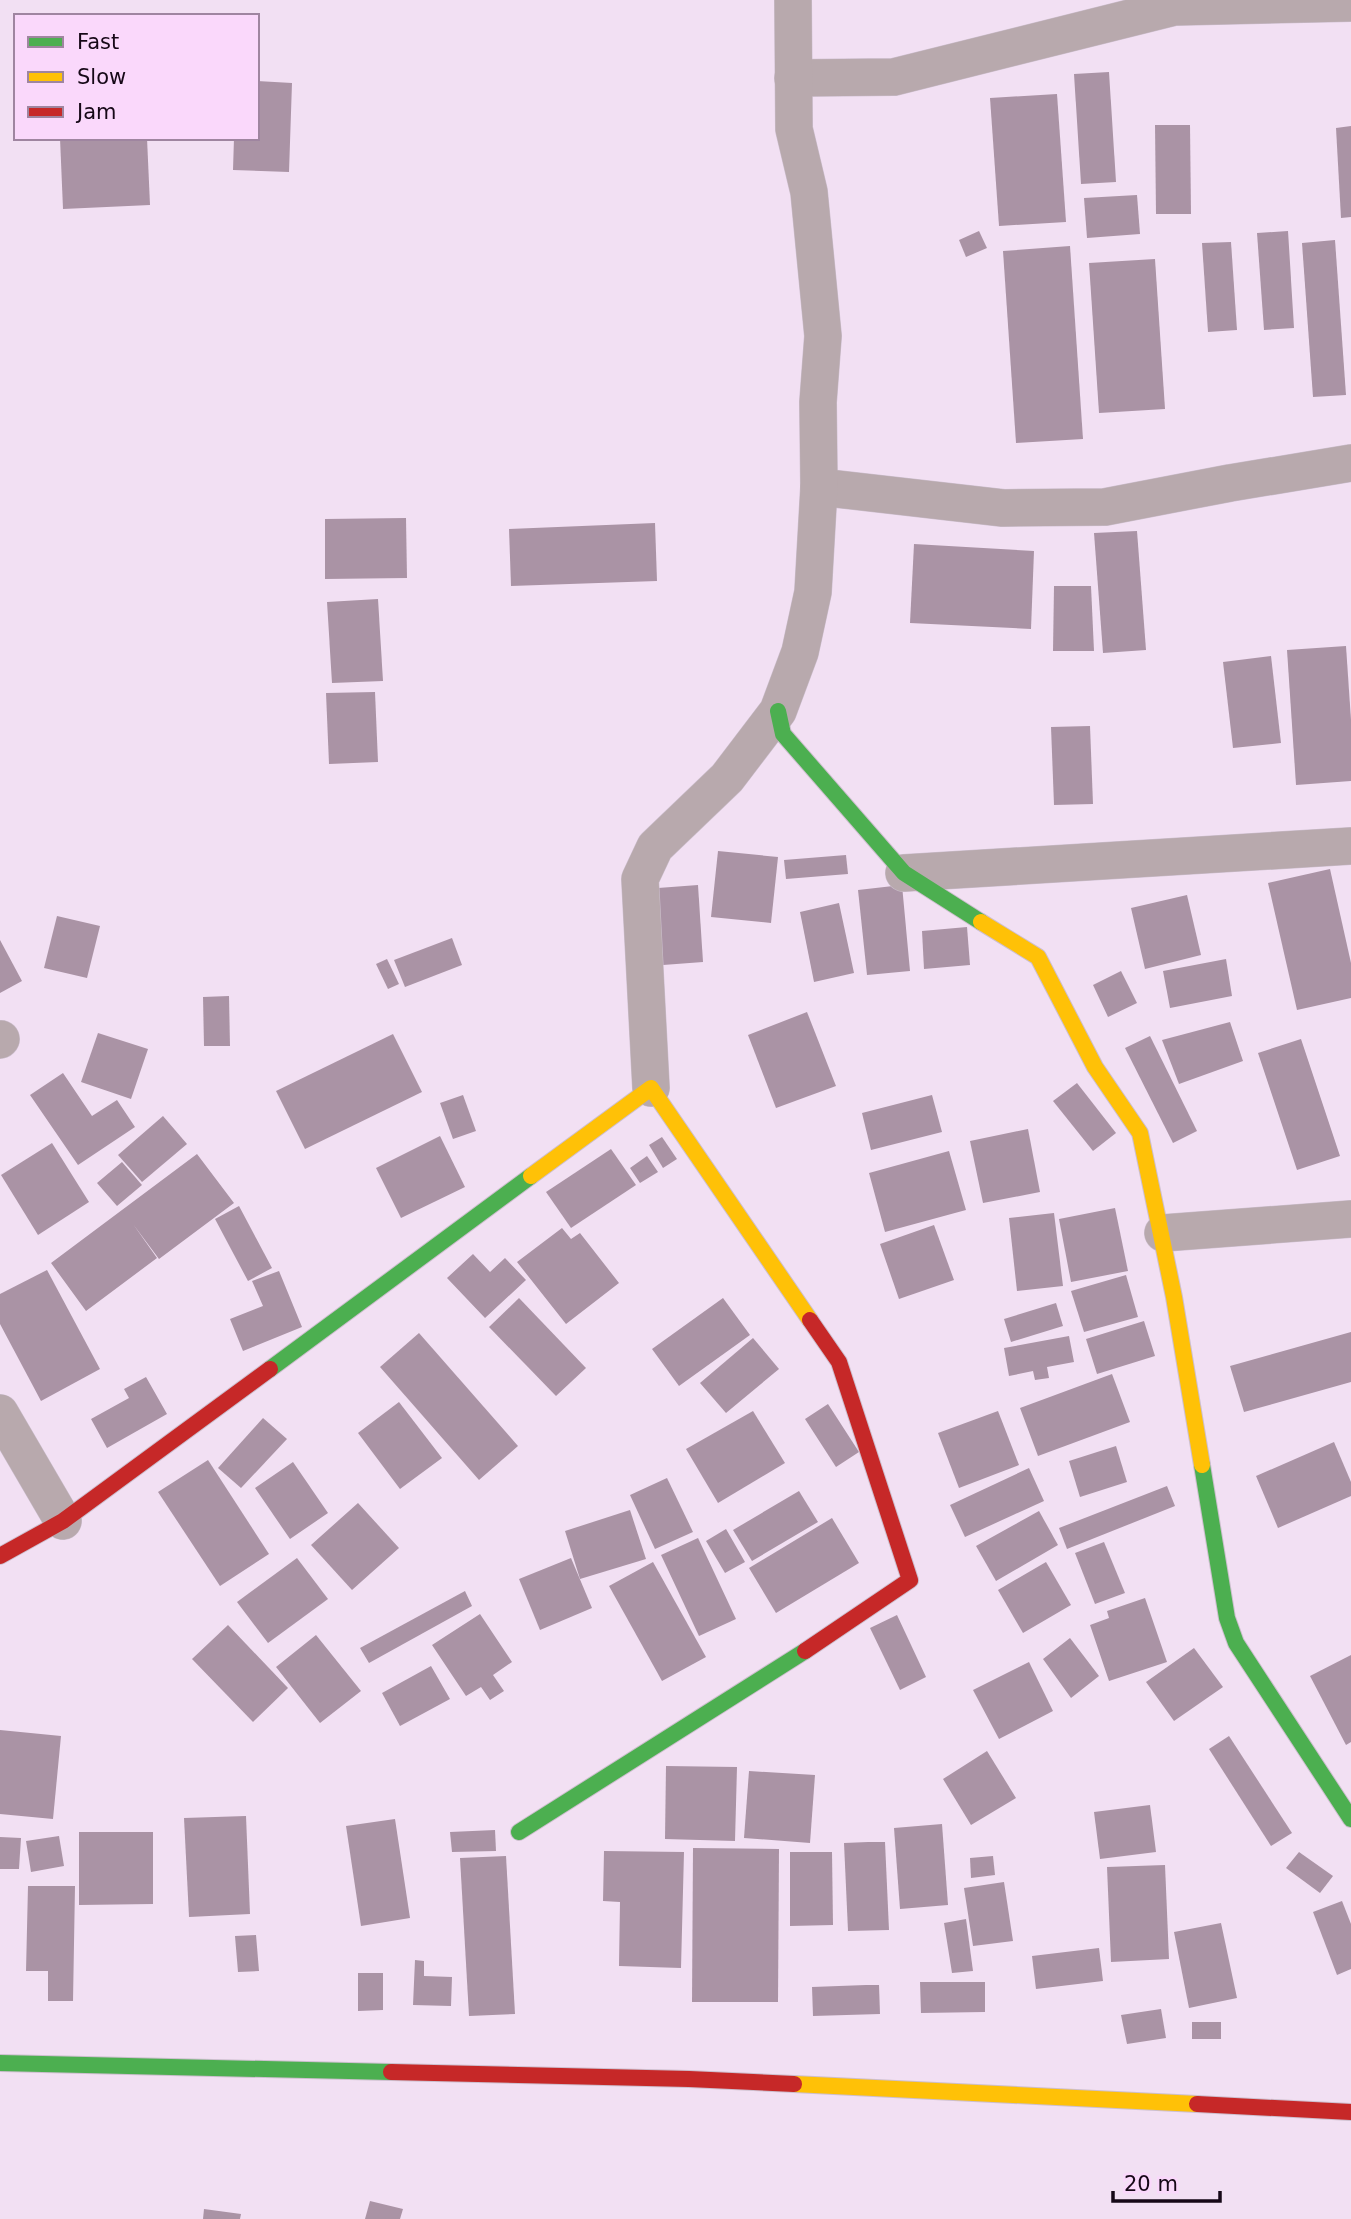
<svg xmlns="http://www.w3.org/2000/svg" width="1351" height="2219" font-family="'DejaVu Sans',sans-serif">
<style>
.building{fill:#aa93a5}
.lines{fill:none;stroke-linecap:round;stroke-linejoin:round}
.street-casing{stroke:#cdbfce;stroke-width:38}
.fast-casing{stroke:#cdbfce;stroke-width:18}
.slow-casing{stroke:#cdbfce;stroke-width:18}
.jam-casing{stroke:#cdbfce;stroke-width:18}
.street{stroke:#b8a9ad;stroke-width:37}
.fast{stroke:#4caf50;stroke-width:16}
.slow{stroke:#ffc107;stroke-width:16}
.jam{stroke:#c62828;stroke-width:16}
</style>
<rect width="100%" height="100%" fill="#f2e0f3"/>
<g class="building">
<polygon points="1109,72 1116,182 1081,184 1074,74"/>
<polygon points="257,81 292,83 289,172 233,170 234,138 257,138"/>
<polygon points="1057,94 1066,222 999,226 990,98"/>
<polygon points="1155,125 1190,125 1191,214 1156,214"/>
<polygon points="1351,126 1351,217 1341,218 1336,128"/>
<polygon points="60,138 147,138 150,205 63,209"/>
<polygon points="1137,195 1140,234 1087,238 1084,198"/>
<polygon points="979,231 987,248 966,257 959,240"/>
<polygon points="1288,231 1294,328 1264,330 1257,233"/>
<polygon points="1335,240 1346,395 1313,397 1302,243"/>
<polygon points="1231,242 1237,330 1208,332 1202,243"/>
<polygon points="1070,246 1083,439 1016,443 1003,251"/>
<polygon points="1155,259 1165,409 1099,413 1089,263"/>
<polygon points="406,518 407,578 325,579 325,519"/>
<polygon points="655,523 657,581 511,586 509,529"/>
<polygon points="1137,531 1146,650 1103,653 1094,533"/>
<polygon points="914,544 1034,551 1031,629 910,623"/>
<polygon points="1054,586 1091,586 1094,651 1053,651"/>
<polygon points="378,599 383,681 332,683 327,602"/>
<polygon points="1346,646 1351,720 1351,781 1296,785 1287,650"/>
<polygon points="1271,656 1281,743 1233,748 1223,662"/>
<polygon points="375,692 378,762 329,764 326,693"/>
<polygon points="1090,726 1093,804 1054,805 1051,727"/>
<polygon points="718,851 778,857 771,923 711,917"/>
<polygon points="846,855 848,874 786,879 784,860"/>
<polygon points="1330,869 1351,963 1351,998 1297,1010 1268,883"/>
<polygon points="698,885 703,962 663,965 658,888"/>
<polygon points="902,885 910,971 867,975 858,890"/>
<polygon points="1187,895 1201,955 1145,969 1131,908"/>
<polygon points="839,903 854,973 814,982 800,912"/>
<polygon points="57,916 100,926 87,978 44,968"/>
<polygon points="967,927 970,965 924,969 922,931"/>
<polygon points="452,938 462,965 405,987 394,960"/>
<polygon points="0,940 22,981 0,993"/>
<polygon points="387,959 399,984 388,989 376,964"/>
<polygon points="1226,959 1232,996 1170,1008 1163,971"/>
<polygon points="1121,971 1137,1003 1108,1017 1093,985"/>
<polygon points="229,996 230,1046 204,1046 203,997"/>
<polygon points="807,1012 836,1086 776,1108 748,1035"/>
<polygon points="1230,1022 1243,1061 1179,1084 1162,1040"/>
<polygon points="98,1033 148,1049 131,1099 81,1082"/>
<polygon points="393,1034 422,1092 305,1149 276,1091"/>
<polygon points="1150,1036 1197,1131 1173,1143 1125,1048"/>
<polygon points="1301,1039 1340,1156 1297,1170 1258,1053"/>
<polygon points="63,1073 92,1116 117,1100 135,1127 78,1165 30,1095"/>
<polygon points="1077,1083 1116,1133 1093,1151 1053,1101"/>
<polygon points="463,1095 476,1131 453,1139 440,1103"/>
<polygon points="932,1095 942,1132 871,1150 862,1113"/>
<polygon points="163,1116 187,1144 142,1182 118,1155"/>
<polygon points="1028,1129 1040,1192 983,1203 970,1141"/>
<polygon points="440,1136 465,1187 401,1218 376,1168"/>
<polygon points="662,1137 677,1159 663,1168 649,1145"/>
<polygon points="52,1143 89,1202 38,1235 1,1175"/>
<polygon points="611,1149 636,1185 571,1228 546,1192"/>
<polygon points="949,1151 966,1210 885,1232 869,1173"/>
<polygon points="197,1154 234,1203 159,1259 133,1224 157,1258 86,1311 51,1263"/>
<polygon points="647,1156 658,1172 640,1183 630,1168"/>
<polygon points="122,1162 142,1185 117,1206 97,1183"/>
<polygon points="239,1206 272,1268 248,1281 215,1219"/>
<polygon points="1115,1208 1128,1271 1071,1282 1059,1219"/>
<polygon points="1054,1213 1063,1286 1017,1291 1009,1218"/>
<polygon points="934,1225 954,1280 899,1299 880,1244"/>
<polygon points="562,1228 571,1239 580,1233 619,1283 566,1324 517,1262"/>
<polygon points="473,1254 490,1272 505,1258 526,1280 485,1318 447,1278"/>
<polygon points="47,1270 100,1369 41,1401 0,1324 0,1294"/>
<polygon points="279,1271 302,1327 243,1351 230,1319 263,1306 252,1281"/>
<polygon points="1126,1275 1138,1317 1084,1332 1071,1291"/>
<polygon points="519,1298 586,1368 556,1396 489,1327"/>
<polygon points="723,1298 750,1335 679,1386 652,1349"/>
<polygon points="1056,1303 1063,1326 1011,1342 1004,1319"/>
<polygon points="1144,1321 1155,1356 1097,1374 1086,1339"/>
<polygon points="1351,1332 1351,1382 1244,1412 1230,1366"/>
<polygon points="419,1333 518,1446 479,1480 380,1367"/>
<polygon points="1069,1336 1074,1362 1047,1367 1049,1378 1035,1380 1033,1371 1009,1376 1004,1348"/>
<polygon points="753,1338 779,1369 726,1413 700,1383"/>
<polygon points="1112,1374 1130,1422 1038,1456 1020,1408"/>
<polygon points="146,1377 167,1414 107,1448 91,1419 129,1398 124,1389"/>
<polygon points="399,1402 442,1458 400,1489 358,1433"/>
<polygon points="828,1404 859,1452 836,1467 805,1419"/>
<polygon points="753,1411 785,1463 718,1503 686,1449"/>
<polygon points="998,1411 1019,1465 959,1488 938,1433"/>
<polygon points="263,1418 287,1439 241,1488 218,1468"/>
<polygon points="1334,1442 1351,1482 1351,1496 1278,1528 1256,1476"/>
<polygon points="1116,1446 1127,1482 1080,1497 1069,1461"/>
<polygon points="208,1460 269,1554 220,1586 158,1492"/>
<polygon points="293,1462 328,1513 290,1539 255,1488"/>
<polygon points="1029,1468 1044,1501 965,1537 950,1505"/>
<polygon points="667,1478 693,1532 655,1549 630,1495"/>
<polygon points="1167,1486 1175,1506 1067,1549 1059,1528"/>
<polygon points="799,1491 818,1522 752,1561 733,1530"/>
<polygon points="358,1503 399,1548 352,1590 311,1545"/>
<polygon points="630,1510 646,1559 580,1579 565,1531"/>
<polygon points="1039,1511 1058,1545 996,1581 976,1546"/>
<polygon points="832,1518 859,1563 776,1613 749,1568"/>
<polygon points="726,1529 745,1562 725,1573 706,1541"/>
<polygon points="698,1538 736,1619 699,1636 661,1555"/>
<polygon points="1104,1542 1125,1593 1095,1604 1075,1553"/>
<polygon points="297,1558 328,1599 268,1643 237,1602"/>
<polygon points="571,1558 592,1608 540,1630 519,1579"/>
<polygon points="653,1562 706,1657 662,1681 609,1586"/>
<polygon points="1046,1562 1071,1605 1023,1633 998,1590"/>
<polygon points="465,1591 472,1606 369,1663 360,1648"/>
<polygon points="1145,1598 1167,1662 1109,1681 1090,1625 1109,1618 1107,1611"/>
<polygon points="480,1614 512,1662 493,1675 504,1691 490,1700 481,1687 466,1696 432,1645"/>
<polygon points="897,1615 926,1677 900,1690 870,1628"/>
<polygon points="228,1625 288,1688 253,1722 192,1659"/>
<polygon points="316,1635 361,1691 320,1723 276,1667"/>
<polygon points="1070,1638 1099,1676 1071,1698 1043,1659"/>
<polygon points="1194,1648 1223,1687 1174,1721 1146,1682"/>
<polygon points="1351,1655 1351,1742 1346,1745 1310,1676"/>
<polygon points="1029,1662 1053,1711 999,1739 973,1690"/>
<polygon points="431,1666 450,1699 400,1726 382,1693"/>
<polygon points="0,1730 61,1736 53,1819 0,1814"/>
<polygon points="1229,1736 1292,1833 1271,1846 1209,1749"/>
<polygon points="987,1751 1016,1798 971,1825 943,1779"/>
<polygon points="666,1766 737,1767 735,1841 665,1839"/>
<polygon points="749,1771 815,1775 810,1843 744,1838"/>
<polygon points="1150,1805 1156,1852 1100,1859 1094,1812"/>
<polygon points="246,1816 250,1914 189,1917 184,1818"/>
<polygon points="395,1819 410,1918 361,1926 346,1826"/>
<polygon points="942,1824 948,1905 900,1909 894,1828"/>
<polygon points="495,1830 496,1851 452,1852 450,1832"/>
<polygon points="79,1832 153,1832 153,1904 79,1905"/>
<polygon points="59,1836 64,1866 31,1872 26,1841"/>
<polygon points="0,1837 21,1838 19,1869 0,1869"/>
<polygon points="868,1842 885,1842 889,1930 848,1931 844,1843"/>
<polygon points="693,1848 779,1849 778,2002 692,2002"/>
<polygon points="604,1851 684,1852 681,1968 619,1966 620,1902 603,1901"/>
<polygon points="790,1852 832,1852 833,1925 790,1926"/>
<polygon points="1299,1852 1333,1876 1320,1893 1286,1868"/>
<polygon points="506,1856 515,2014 469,2016 460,1858"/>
<polygon points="993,1856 995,1875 971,1878 970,1858"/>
<polygon points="1165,1865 1169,1959 1111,1962 1107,1867"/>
<polygon points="1004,1882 1013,1941 973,1946 964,1888"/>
<polygon points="28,1886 75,1886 73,2001 48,2001 48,1971 26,1971"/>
<polygon points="1342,1901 1351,1924 1351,1969 1337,1975 1313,1912"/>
<polygon points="966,1919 973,1971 952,1973 944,1923"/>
<polygon points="1221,1923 1237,1998 1189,2008 1174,1932"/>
<polygon points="256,1935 259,1971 238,1972 235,1936"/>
<polygon points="1099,1948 1103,1981 1036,1989 1032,1956"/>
<polygon points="415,1960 424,1961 424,1976 452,1977 451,2006 413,2005"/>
<polygon points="358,1973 383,1973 383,2010 358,2011"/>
<polygon points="920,1982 985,1982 985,2012 921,2013"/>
<polygon points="866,1985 879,1985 880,2014 813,2016 812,1987"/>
<polygon points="1161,2009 1166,2038 1127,2044 1121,2015"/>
<rect x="1192" y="2022" width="29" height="17"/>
<polygon points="370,2201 403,2209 400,2219 365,2219"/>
<polygon points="204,2209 241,2214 240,2219 203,2219"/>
</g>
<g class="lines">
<defs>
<g id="street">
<polyline points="793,78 894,77 1174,7 1351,3"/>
<polyline points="819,487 1003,508 1105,507 1230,483 1351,463"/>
<polyline points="904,873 1351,846"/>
<polyline points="0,1040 1,1039"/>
<polyline points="651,1088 640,879 655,847 727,778 778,711 800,652 813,592 819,487 818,402 823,336 809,192 794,129 793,0"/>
<polyline points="1163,1233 1351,1219"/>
<polyline points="0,1413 63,1521"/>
</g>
<g id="fast">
<polyline points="778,711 783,734 904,873 981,922"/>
<polyline points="270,1369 531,1176"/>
<polyline points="1202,1465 1227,1618 1236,1643 1351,1819"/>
<polyline points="519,1832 805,1651"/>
<polyline points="0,2063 391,2072"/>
</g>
<g id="slow">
<polyline points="981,922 1038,957 1095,1067 1140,1133 1174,1297 1202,1465"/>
<polyline points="531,1176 651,1088 810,1320"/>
<polyline points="794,2084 1197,2104"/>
</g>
<g id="jam">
<polyline points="0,1556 63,1521 270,1369"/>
<polyline points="805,1651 910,1580 839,1362 810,1320"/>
<polyline points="391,2072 689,2079 794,2084"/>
<polyline points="1197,2104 1351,2112"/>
</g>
</defs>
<use href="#street" class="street-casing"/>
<use href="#fast" class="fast-casing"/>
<use href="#slow" class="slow-casing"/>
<use href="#jam" class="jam-casing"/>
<use href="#street" class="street"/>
<use href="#fast" class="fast"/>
<use href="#slow" class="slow"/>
<use href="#jam" class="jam"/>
</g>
<rect x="14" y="14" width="245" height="126" fill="#fad8fb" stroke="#9f85a0" stroke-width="2"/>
<rect x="28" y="37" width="35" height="10" fill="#4caf50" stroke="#9f85a0" stroke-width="2"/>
<text x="77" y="49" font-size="21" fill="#160817">Fast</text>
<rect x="28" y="72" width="35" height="10" fill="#ffc107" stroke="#9f85a0" stroke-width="2"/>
<text x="77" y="84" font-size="21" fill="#160817">Slow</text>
<rect x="28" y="107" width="35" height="10" fill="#c62828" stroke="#9f85a0" stroke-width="2"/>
<text x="77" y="119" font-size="21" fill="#160817">Jam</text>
<path d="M1113 2191v10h107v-10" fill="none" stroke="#160817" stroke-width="3.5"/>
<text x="1124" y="2191" font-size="21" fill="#160817" stroke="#fad8fb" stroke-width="5" paint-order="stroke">20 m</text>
</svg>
